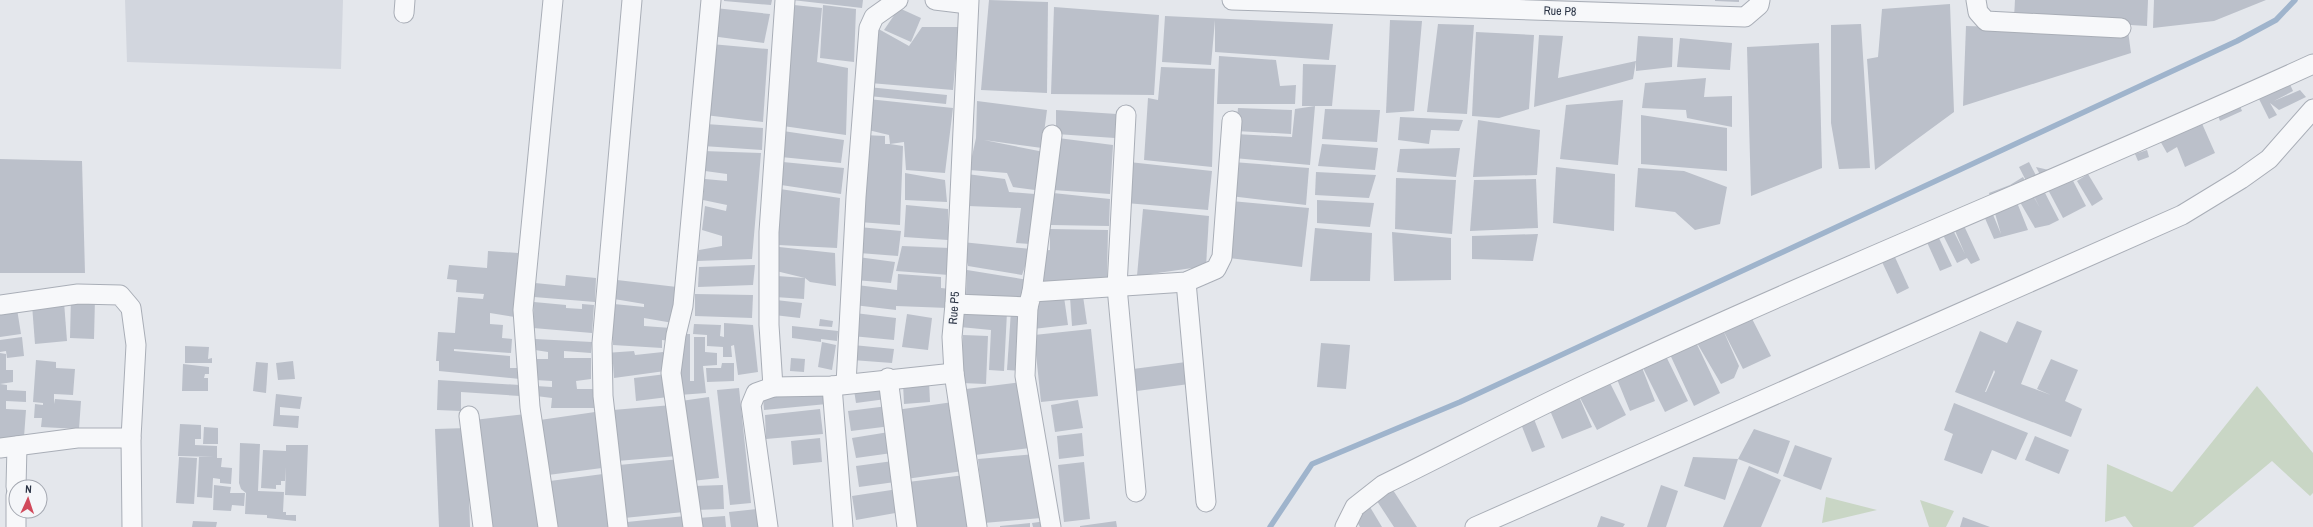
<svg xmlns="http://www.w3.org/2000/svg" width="2313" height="527" font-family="'Archivo Narrow',sans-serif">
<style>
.built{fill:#d2d6de}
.green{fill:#c9d6c5}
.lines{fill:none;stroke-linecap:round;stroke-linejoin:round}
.stream{stroke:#9fb4cc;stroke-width:5.5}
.building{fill:#bbc0ca;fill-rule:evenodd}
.minor-casing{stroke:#a9aeb7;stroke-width:21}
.minor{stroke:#f7f8fa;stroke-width:19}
.labels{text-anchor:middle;stroke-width:3.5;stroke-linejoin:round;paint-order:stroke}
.street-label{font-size:12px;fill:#2b3445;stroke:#f4f6f9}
</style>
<rect width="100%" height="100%" fill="#e4e7ec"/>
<polygon class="built" points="125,0 343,0 341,69 127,62"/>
<g class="green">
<polygon points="2257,386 2313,453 2313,493 2310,496 2272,461 2193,527 2133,527 2125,516 2105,522 2107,464 2172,492"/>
<polygon points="1826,497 1877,510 1822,523"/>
<polygon points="1920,500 1954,511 1946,527 1929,527"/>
</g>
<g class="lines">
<polyline class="stream" points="1270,527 1312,464 1460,402 2237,41 2276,20 2295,0"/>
</g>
<g class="building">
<polygon points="724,0 772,0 771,5 724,1"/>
<polygon points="792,0 863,0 862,8"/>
<polygon points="989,0 1048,2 1047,93 981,90"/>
<polygon points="1715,0 1739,0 1739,2 1715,1"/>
<polygon points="2015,0 2148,0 2147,26 2014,18"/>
<polygon points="2154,0 2266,0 2214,21 2153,28"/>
<polygon points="1950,4 1954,112 1875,170 1867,59 1878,57 1882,9"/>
<polygon points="794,5 822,8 817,62 848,68 846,135 783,126"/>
<polygon points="823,5 856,9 854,62 820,58"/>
<polygon points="1054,7 1159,15 1154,95 1051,94"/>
<polygon points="715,8 770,14 764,43 711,36"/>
<polygon points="899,8 921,18 911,42 884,30"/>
<polygon points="1165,16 1333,24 1329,60 1215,52 1215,20 1211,65 1162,62"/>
<polygon points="1390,20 1422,21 1414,111 1386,113"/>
<polygon points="1438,24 1474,25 1467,114 1427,112"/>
<polygon points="1861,24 1870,168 1839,169 1831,123 1831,25"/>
<polygon points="1966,26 2128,31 2131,53 1963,106"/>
<polygon points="875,27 909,46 922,27 959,27 953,90 870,83"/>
<polygon points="1476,32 1534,35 1529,109 1499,118 1472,116"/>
<polygon points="1539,35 1563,36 1558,78 1636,61 1638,36 1673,38 1672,67 1636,71 1636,61 1633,79 1534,107"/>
<polygon points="1680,38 1732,43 1730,70 1677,67"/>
<polygon points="1819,43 1822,168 1751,196 1747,47"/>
<polygon points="711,44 768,49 763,122 705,115"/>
<polygon points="1219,56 1276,60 1280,86 1296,85 1295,104 1217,104"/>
<polygon points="1303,64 1336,65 1332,106 1302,106"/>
<polygon points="1161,67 1215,69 1212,167 1144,160 1148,98 1158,100"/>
<polygon points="1706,78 1704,97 1732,96 1732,127 1687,118 1686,110 1642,108 1645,83"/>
<polygon points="2288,80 2293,91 2274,101 2300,90 2306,97 2279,110 2270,103 2277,115 2269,119 2256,93"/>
<polygon points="868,87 947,95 946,104 869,96"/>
<polygon points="868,99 953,108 945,173 906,170 904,142 890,144 903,146 900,225 859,222 864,135 885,136 885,144 890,144 889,135 864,129"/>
<polygon points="1623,100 1618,165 1560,159 1566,105"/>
<polygon points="977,101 1047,110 1042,148 984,140 1044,152 1035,190 1013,187 1007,173 969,170 976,138"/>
<polygon points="2238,101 2242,111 2220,121 2216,110"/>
<polygon points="1315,106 1310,165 1234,158 1235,134 1292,137 1295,109"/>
<polygon points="1238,108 1292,110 1291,134 1236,131"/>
<polygon points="1325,109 1380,110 1377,142 1322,139"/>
<polygon points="1056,110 1117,114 1115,138 1056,134"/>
<polygon points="2196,110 2215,153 2185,167 2177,147 2167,153 2155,132"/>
<polygon points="1641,115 1727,128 1727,171 1641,164"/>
<polygon points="1400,117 1463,120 1459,131 1431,130 1429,144 1398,140"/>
<polygon points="1478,120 1540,130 1537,175 1473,177"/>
<polygon points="706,124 763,128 762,150 703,146"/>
<polygon points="783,131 844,140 841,163 781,157"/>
<polygon points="1058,138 1113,145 1110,194 1053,190"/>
<polygon points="1322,144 1378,148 1375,170 1318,166"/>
<polygon points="1460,148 1456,177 1397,172 1400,149"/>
<polygon points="2147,150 2149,157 2138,161 2135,154"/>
<polygon points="703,151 761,153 752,259 697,261 699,250 722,246 722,236 702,230 705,206 726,211 727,205 703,200 705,179 727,181 727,174 705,171"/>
<polygon points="0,159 82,161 85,273 0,273"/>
<polygon points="783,162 844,168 841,194 781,185"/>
<polygon points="1129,162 1212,171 1208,210 1126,203"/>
<polygon points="1233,162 1309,168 1306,205 1230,196"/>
<polygon points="2029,162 2059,220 2049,225 2035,228 2010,185 2023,177 2040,208 2019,167"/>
<polygon points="1556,167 1615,174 1614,231 1553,223"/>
<polygon points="2036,167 2070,175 2086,206 2063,218"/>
<polygon points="1638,168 1684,171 1727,187 1720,224 1695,230 1675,212 1635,207"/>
<polygon points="1316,172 1376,175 1369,198 1315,195"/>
<polygon points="905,173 945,180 947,202 905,200"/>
<polygon points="967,174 1005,179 1009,192 1035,194 1030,244 1016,243 1021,208 968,206"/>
<polygon points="2088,174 2103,199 2092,206 2077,181"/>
<polygon points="1396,178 1456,180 1452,234 1395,229"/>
<polygon points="1536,179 1538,228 1470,231 1474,180"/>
<polygon points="2010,185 2028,230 1994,239 1977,200 1987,200 2001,234 1989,193"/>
<polygon points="780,189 840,198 837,248 778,245"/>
<polygon points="1053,193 1110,199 1109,226 1051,225"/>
<polygon points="1317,200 1374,203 1370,227 1317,223"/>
<polygon points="1231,201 1309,208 1302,267 1229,258"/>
<polygon points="906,205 948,209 948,240 904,237"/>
<polygon points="1143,209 1209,216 1206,266 1137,276"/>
<polygon points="1959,215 1980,260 1971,264 1967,258 1957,263 1937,223 1947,218 1965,254 1950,219"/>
<polygon points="1932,223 1952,266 1940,271 1921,229"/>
<polygon points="859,227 901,231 898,256 859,253"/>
<polygon points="1315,228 1372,233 1370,281 1310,281"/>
<polygon points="1050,229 1108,230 1107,278 1039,285 1041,251 1050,250"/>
<polygon points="1392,232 1451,238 1451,280 1394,281"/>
<polygon points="1538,234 1533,261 1472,259 1472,236"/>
<polygon points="962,242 1031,249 1022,275 968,266"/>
<polygon points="1889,244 1909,288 1897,294 1876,249"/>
<polygon points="902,246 950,248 949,275 896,271"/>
<polygon points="779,247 835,253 836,286 810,282 805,278 804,299 775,297 777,276 805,278 776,271"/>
<polygon points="488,251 518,253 515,317 490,313 490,324 503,325 502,338 512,339 511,353 454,349 454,351 510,356 510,368 521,368 520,379 439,371 439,361 436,361 438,332 455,333 458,297 483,299 484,294 456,292 457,280 447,279 449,265 487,268"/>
<polygon points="858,257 895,262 891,283 855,280"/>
<polygon points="755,265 753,285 698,287 699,267"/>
<polygon points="967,270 1028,280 1025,298 966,296"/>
<polygon points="898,274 941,277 941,288 950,289 948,308 896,306 896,310 854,305 857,285 897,290"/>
<polygon points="566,275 596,278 595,302 534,297 535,283 565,286"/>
<polygon points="617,280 677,287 673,323 644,318 644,326 671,328 671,341 662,340 662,348 613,345 613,340 607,340 605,328 613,328 614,304 644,307 644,304 614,299"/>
<polygon points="695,294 753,295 752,318 695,316"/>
<polygon points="1083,296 1087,324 1072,326 1070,297"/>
<polygon points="71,297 95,298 94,339 70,338"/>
<polygon points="1064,297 1068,325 1033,329 1034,301"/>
<polygon points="776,300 802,303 800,318 774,315"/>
<polygon points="64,302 67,341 35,344 32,305"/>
<polygon points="534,302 566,305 566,308 582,309 582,304 594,305 592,333 533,328"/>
<polygon points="1745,305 1771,356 1743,369 1723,330 1739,366 1734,378 1721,384 1694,338 1720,393 1694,406 1666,346"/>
<polygon points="961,307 1007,312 1004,371 989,370 991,330 960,327"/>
<polygon points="17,309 21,334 0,337 0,312"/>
<polygon points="1011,311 1025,312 1021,371 1007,370"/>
<polygon points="855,313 896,318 894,340 852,336"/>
<polygon points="907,314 932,318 928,350 902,347"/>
<polygon points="820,319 833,321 832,327 819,326"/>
<path d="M2017,321L2042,331L2021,384L2051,395L2037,389L2051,359L2078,370L2065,401L2082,409L2071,437L1955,392L1980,331L2007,343ZM1994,370L1995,372L1986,392H1985Z"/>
<polygon points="724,323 753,325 758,372 738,375 734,345 731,346 732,357 723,357 723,347 707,346 707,335 693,334 694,324 721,325 720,336 724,337"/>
<polygon points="792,326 838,331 837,341 821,339 821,342 792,338"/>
<polygon points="1091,329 1098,396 1041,402 1034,335"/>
<polygon points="681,334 690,334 690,381 694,381 694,337 705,337 705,352 717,353 717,365 703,366 706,393 679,395"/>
<polygon points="963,335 988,336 986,384 961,383"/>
<polygon points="22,337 24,356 7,358 6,351 0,352 0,340"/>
<polygon points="535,339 592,342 591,353 564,351 564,358 591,358 591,379 576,381 577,389 593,389 594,408 551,408 552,398 536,396 536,386 552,387 552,381 535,380 536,359 548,359 548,352 535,350"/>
<polygon points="822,342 836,345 832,370 818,367"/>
<polygon points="1321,343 1350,345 1346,389 1317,387"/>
<polygon points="853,345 894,349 892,363 852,360"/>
<polygon points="185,346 209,347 208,359 212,358 212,363 185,363"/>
<polygon points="1661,346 1688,401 1665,412 1639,360 1655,401 1630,411 1612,367"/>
<polygon points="634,351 635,355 663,352 665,371 614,378 613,364 607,365 605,353"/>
<polygon points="0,353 6,354 6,370 13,370 13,382 0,384"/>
<polygon points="791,358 805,359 804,372 790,371"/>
<polygon points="36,360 56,362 56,368 75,369 73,395 54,394 54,404 55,399 81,401 79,429 41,427 42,418 34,418 35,404 43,405 43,403 33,402"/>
<polygon points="293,361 295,379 278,380 276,363"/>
<polygon points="256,362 268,363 266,393 253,391"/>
<polygon points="1186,362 1189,384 1137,391 1133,369"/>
<polygon points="722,363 734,363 734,381 707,382 706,368 721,368"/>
<polygon points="183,364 209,367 209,374 205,374 204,378 208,378 208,391 182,391"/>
<polygon points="1605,373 1626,415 1597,430 1577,392 1592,427 1562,439 1546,401"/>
<polygon points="666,374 668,397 636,401 634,378"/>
<polygon points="438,380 520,385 520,396 461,392 461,411 437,410"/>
<polygon points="929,381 930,402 904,404 903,383"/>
<polygon points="1023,382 1030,448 975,455 966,389"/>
<polygon points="0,384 7,385 7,390 26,391 26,402 6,401 6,409 26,410 24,437 0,444"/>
<polygon points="884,386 886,399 856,403 854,390"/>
<polygon points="739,388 751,503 730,505 717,390"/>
<polygon points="825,390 827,404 764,410 763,396"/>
<polygon points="276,394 302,397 300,409 280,407 280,415 299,416 298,428 273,426"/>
<polygon points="709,397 719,478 692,481 681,401"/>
<polygon points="1078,400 1083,428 1055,432 1051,405"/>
<polygon points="953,402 963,471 906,479 896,410"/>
<polygon points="1954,403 2028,433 2016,460 1992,450 1982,474 1944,460 1953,434 1944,430"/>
<polygon points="672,405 677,456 617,461 613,410"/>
<polygon points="888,406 891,426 851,431 848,411"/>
<polygon points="820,409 823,434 766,439 765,415"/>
<polygon points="595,412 602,468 548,475 540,420"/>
<polygon points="526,414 539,527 487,527 474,420"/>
<polygon points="1532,414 1545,447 1532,452 1519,419"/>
<polygon points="180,424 201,425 201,439 195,439 195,445 217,446 217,458 222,458 221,467 232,468 231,484 220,483 220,479 213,478 212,498 197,497 199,457 214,457 178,456"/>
<polygon points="204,427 218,428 218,444 203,444"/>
<polygon points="467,428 470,527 439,527 435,429"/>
<polygon points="1754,429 1790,441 1778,474 1738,459 1725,500 1684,486 1693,457 1738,459"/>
<polygon points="889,432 892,453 856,458 852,438"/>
<polygon points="1082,433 1084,456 1059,459 1057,436"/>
<polygon points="2035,436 2069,450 2059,474 2025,460"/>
<polygon points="820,438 822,462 793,465 791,441"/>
<polygon points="240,443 260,444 258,491 284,492 283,512 286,512 286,515 296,515 296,521 267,518 267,515 245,514 246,493 241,489 239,483"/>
<polygon points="286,445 308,445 306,496 285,495 286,467 285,481 281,481 281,485 276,485 276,489 261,488 263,450 286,451"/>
<polygon points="1795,445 1832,458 1821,490 1783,476"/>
<polygon points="1035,454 1041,518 984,523 978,459"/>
<polygon points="179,457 197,458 194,504 176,503"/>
<polygon points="680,459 684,512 624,518 619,465"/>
<polygon points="893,461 895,482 859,487 856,466"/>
<polygon points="1084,462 1090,519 1064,522 1058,465"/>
<polygon points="1749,466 1781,480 1761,527 1723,527"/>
<polygon points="603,474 610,527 556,527 550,481"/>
<polygon points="965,475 972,527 914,527 908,482"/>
<polygon points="214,485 231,487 230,493 245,493 244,506 232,505 231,511 213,510"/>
<polygon points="723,485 724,509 695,510 694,486"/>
<polygon points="1661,485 1678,491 1666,527 1647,527"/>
<polygon points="1391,487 1417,527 1394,527 1375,498"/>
<polygon points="898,489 901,512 856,520 852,496"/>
<polygon points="1370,507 1382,527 1360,527 1354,517"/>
<polygon points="757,509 760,527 731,527 729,512"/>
<polygon points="685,516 686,527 627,527 627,522"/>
<polygon points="725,516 726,527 699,527 698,518"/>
<polygon points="1601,516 1625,524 1623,527 1597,527"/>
<polygon points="1963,517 1990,527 1960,527"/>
<polygon points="193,521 217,522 216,527 192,527"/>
<polygon points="1046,521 1047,527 1033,527 1032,523"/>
<polygon points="1116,521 1117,527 1080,527 1080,526"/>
<polygon points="1030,523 1030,527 1000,527 1000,526"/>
</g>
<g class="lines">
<defs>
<g id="minor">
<polyline points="935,0 968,4"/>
<polyline points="969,0 955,304 952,337 954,373 977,527"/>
<polyline points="1232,0 1745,17 1759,5 1760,0"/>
<polyline points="1976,0 1978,12 1986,21 2121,28"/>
<polyline points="404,13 405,0"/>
<polyline points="1126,115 1117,287 1136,492"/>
<polyline points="1186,282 1206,502"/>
<polyline points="1032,292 1052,135"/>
<polyline points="955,304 1028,307 1032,292 1186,282 1216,269 1222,257 1232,121"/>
<polyline points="0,305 78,294 120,295 131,308 136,345 131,438 132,527"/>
<polyline points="1028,307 1025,376 1051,527"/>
<polyline points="888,378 907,527"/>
<polyline points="846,384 856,197 869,28 874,17 898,0"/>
<polyline points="832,386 843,527"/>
<polyline points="773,387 769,325 769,232 785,0"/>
<polyline points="469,416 483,527"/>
<polyline points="0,448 77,438 131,438"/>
<polyline points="16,487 17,446"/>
<polyline points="16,527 16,495"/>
<polyline points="548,527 530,407 523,310 553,0"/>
<polyline points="618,527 603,396 602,343 632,0"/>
<polyline points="693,527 671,373 676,335 683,306 711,0"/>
<polyline points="768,527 751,405 756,393 773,387 832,386 954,373"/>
<path d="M1345,527L1355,507L1383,485C1457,449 1529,410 1604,376C1838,267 2078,171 2313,64"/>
<polyline points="1475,527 2182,215 2241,179 2269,159 2313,109"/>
</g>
</defs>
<use href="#minor" class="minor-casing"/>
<use href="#minor" class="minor"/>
</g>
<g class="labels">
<g class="street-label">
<text transform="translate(1560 11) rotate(2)" y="4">Rue P8</text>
<text transform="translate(954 308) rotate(-86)" y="4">Rue P5</text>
</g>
</g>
<g transform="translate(28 499) rotate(3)"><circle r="19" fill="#f4f6f9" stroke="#a4a8b1"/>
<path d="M0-3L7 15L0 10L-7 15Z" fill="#d1495b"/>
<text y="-6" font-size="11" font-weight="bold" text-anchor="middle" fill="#2b3445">N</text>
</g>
</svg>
